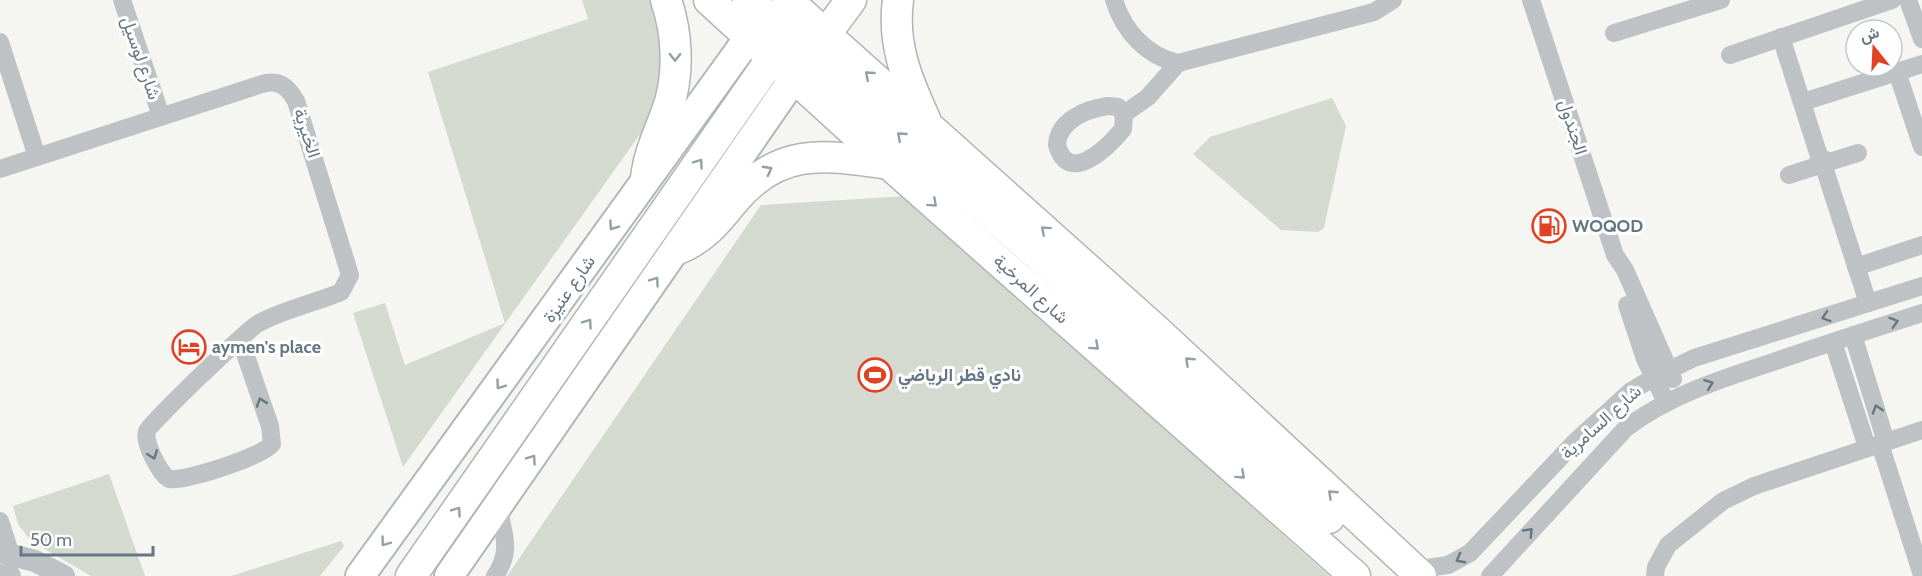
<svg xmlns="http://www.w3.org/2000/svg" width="1922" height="576" font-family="Cabin,Vazirmatn,sans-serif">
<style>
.green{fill:#d5dad0}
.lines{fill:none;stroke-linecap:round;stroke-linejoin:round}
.primary-casing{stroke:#b1b6b9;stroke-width:32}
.trunk-casing{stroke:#b1b5b8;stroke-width:33}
.minor{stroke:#bec2c5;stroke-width:18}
.tertiary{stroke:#bec2c5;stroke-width:22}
.primary{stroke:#fff;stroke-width:28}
.trunk{stroke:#fff;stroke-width:30}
.oneway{stroke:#92a0a8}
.oneway2{stroke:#647782}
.labels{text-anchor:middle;stroke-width:6;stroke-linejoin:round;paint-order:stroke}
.street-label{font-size:18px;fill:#647782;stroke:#fff}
.poi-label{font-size:18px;font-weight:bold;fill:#647782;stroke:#fff;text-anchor:start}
</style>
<rect width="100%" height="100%" fill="#f5f5f1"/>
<g class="green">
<polygon points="582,0 658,0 669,51 653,116 403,467 353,313 385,303 405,365 505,323 428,72 588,19"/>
<polygon points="1332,98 1346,126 1324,228 1318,232 1281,230 1193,154 1210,137"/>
<polygon points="906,196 1329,576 507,576 761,205"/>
<polygon points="109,474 145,576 91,576 31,541 18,524 13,506"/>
<polygon points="341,541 344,546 320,576 231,576"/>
</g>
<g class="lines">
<defs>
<g id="primary">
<path d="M360,576C491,397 619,215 750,36"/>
<polyline points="449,576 794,78"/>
</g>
<g id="trunk">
<polyline points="709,0 889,164 1355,576"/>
<polyline points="748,0 765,15 796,34"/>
<polyline points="787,0 1157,331 1421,576"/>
<path d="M898,0C892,44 907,80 925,119"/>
<path d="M750,36C773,27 792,43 809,56L1025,244L1329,518"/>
<polyline points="814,50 851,0"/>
<path d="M646,178C649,150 662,128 670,102C679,69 677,32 666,0"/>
<path d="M678,249C703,239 717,222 733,202C779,146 825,155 889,164"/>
<polyline points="411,576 783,42"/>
</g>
</defs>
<use href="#primary" class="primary-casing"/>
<use href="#trunk" class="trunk-casing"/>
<g class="minor">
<polyline points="122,0 161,116"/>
<path d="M1114,0C1124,32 1147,56 1178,63L1374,12L1393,0"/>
<polyline points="1531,0 1615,255 1625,270 1673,379"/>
<polyline points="1908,0 1922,39"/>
<polyline points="1614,33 1721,0"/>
<polyline points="1781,37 1820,159"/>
<polyline points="0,42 37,157"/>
<polyline points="1730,55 1892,0"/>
<polyline points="1897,72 1922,147"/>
<polyline points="1803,102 1922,64"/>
<path d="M1108,106L1118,107L1124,114L1123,129C1109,146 1069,187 1057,145C1058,120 1087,109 1108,106Z"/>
<polyline points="1124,114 1148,97 1178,63"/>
<polyline points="1817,166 1818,161 1822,158 1829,162 1858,153"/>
<path d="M0,169L262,84C279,79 288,87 296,101L350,275L341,292C315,303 285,309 259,323C249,328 150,423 147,431C143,442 160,474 169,479C187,481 261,457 272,444L270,426L240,339"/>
<polyline points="1825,170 1868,303"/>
<polyline points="1789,175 1817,166"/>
<polyline points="1856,267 1922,245"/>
<polyline points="1627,305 1645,359 1666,402"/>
<polyline points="1853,335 1886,442"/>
<polyline points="1833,342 1867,447"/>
<polyline points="1880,444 1922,575"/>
<polyline points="0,521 10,552"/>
<polyline points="1414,570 1448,565 1470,553 1575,442 1631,391 1653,378 1694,358 1922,286"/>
<path d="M495,576C512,551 504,535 498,507"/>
<path d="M1490,576L1626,428C1670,395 1721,379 1773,362C1822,345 1872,329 1922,313"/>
<polyline points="1655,576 1656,567 1668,545 1723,501 1754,486 1922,430"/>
</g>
<g class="tertiary">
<polyline points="0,552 35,561 64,576"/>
<polyline points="0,575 10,576"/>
</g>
<use href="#primary" class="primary"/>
<use href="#trunk" class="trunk"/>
</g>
<defs><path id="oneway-chevron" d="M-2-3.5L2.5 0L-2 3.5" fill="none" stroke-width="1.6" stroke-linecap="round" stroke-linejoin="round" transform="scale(1.5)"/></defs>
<g class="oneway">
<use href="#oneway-chevron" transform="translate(675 57) rotate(90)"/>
<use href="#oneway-chevron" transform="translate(869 75) rotate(-139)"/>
<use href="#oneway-chevron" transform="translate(901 136) rotate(-139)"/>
<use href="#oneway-chevron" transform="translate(699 163) rotate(-55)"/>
<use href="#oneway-chevron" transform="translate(768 170) rotate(-28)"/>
<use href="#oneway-chevron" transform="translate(933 203) rotate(42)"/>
<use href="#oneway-chevron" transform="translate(613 226) rotate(125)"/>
<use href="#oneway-chevron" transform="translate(1045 230) rotate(-138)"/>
<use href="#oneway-chevron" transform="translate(655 281) rotate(-55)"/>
<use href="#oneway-chevron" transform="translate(588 323) rotate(-55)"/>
<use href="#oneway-chevron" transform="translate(1095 346) rotate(42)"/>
<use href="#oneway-chevron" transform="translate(1189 361) rotate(-137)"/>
<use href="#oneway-chevron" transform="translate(500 385) rotate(126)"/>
<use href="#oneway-chevron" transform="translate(532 459) rotate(-55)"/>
<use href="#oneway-chevron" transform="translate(1241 475) rotate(42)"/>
<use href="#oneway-chevron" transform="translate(1332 494) rotate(-137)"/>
<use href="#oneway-chevron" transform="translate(457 511) rotate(-55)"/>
<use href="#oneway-chevron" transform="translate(385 542) rotate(126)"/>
</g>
<g class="oneway2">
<use href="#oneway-chevron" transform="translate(1826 317) rotate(162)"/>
<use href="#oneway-chevron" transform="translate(1894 322) rotate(-18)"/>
<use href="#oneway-chevron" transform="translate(1709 384) rotate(-21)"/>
<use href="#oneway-chevron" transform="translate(261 402) rotate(-109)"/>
<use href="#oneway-chevron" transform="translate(1877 409) rotate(-107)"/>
<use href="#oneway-chevron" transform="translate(153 455) rotate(69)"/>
<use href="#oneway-chevron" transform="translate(1529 532) rotate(-46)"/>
<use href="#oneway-chevron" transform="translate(1460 559) rotate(152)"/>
</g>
<defs>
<symbol id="fuel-ring" viewBox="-11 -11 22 22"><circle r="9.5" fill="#fff" stroke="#e24224" stroke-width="1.5"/><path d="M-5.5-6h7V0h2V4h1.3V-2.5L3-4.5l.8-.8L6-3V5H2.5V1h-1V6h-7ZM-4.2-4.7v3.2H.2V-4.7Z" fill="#e24224"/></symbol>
<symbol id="hotel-ring" viewBox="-11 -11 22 22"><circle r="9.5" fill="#fff" stroke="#e24224" stroke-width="1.5"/><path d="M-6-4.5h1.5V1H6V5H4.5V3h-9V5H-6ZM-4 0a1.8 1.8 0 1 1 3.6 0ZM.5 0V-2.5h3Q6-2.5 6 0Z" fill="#e24224"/></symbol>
<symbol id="stadium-ring" viewBox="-11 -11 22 22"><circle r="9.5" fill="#fff" stroke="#e24224" stroke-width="1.5"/><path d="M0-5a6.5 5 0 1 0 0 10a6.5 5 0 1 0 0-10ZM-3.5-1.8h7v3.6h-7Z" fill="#e24224"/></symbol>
</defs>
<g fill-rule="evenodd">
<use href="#fuel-ring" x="1530" y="207" width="38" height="38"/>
<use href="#hotel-ring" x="170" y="328" width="38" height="38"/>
<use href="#stadium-ring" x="856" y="356" width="38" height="38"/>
</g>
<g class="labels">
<g class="street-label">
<text transform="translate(141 58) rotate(71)" y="6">شارع لوسيل</text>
<text transform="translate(1573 127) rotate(72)" y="6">الجندول</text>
<text transform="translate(307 133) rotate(72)" y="6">الخيرية</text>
<text transform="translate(569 289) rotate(-55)" y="6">شارع عنيزة</text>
<text transform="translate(1031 289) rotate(42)" y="6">شارع المرخية</text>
<text transform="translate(1601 422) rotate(-42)" y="6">شارع السامرية</text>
</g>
<g class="poi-label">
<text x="1572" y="232">WOQOD</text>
<text x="212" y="353">aymen's place</text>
<text x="898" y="381">نادي قطر الرياضي</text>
</g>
</g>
<g transform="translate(1874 48) rotate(342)"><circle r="28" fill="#ffffff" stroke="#c1c9cd" stroke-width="1.5"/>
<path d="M0-4.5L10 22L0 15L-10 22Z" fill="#e24224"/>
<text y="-9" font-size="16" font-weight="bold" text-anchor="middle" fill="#647782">ش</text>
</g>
<path d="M21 546v9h132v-9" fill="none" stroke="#647782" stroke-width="3"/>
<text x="30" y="546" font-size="18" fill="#647782" stroke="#ffffff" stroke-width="4.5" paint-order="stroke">50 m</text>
</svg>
